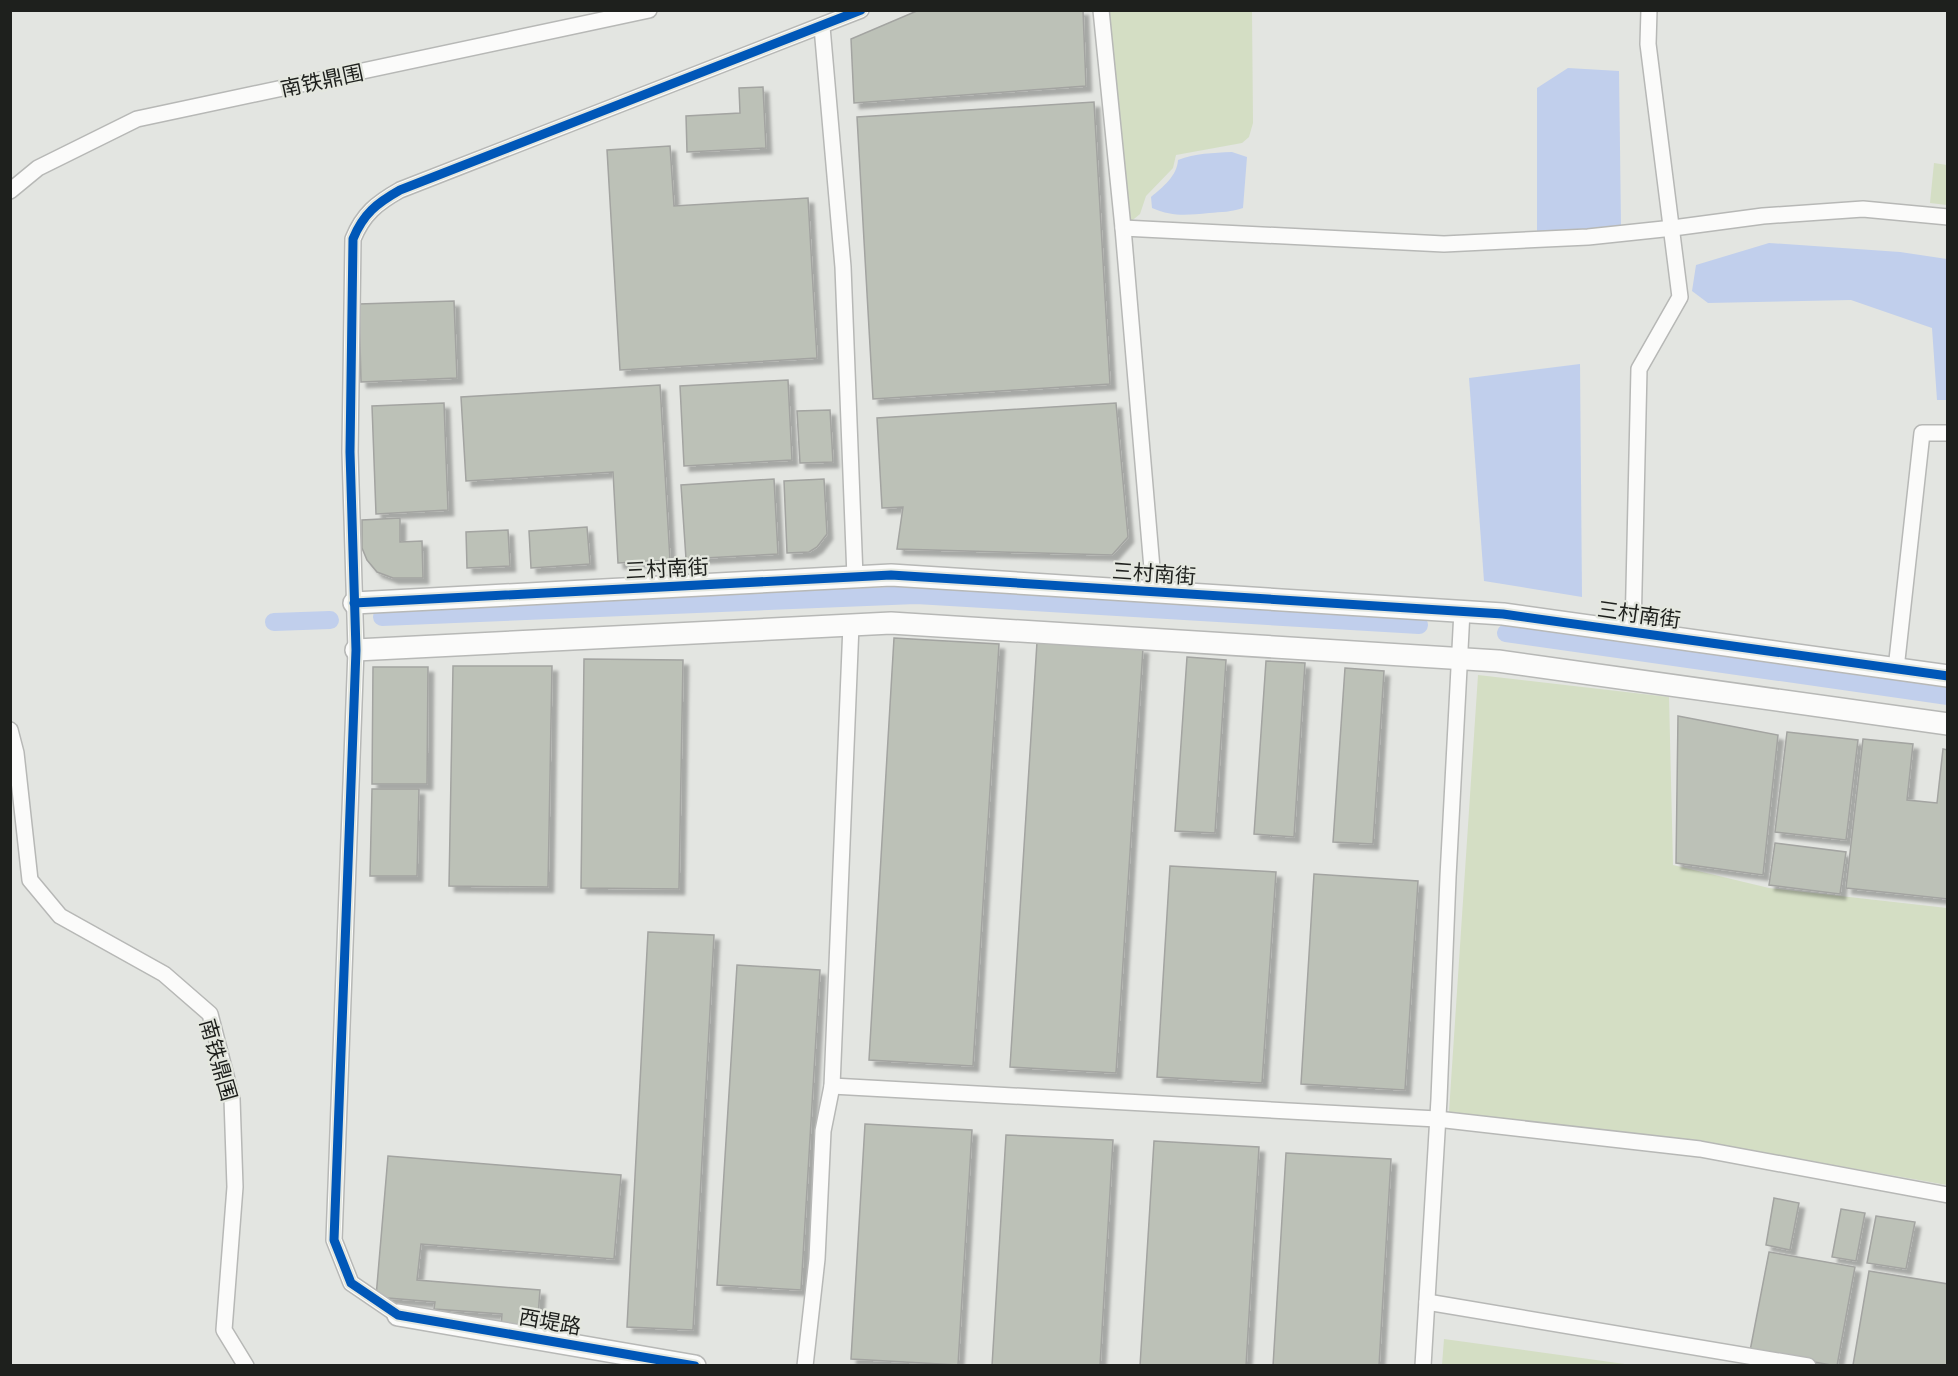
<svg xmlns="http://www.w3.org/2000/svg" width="1958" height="1376" font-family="Helvetica,'Noto Sans SC',sans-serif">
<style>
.green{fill:#d4dec4}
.water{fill:#c1cfec}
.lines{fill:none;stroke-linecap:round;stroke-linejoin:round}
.canal{stroke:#c1cfec;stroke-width:18}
.building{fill:#bcc1b7;stroke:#a3a4a1;stroke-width:1.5;filter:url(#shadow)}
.street-casing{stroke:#b7b8b6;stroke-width:18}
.secondary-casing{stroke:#b7b8b6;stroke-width:24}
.street{stroke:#fbfbfa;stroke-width:15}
.secondary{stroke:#fbfbfa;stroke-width:21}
.cycleway-casing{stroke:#e4e7df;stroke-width:13}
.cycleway{stroke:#0057b8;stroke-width:9}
.labels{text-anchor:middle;stroke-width:4.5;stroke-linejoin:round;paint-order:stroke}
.street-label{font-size:21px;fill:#1e201d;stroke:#e4e7df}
</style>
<defs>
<filter id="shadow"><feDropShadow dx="5.5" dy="5.5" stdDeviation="1.5" flood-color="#0004"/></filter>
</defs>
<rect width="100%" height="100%" fill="#e3e5e1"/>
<g class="green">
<polygon points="1109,11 1252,11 1253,123 1249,137 1242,143 1176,155 1173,168 1146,196 1140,214 1129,223 1123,183 1118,105"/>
<polygon points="1934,163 1947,165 1947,205 1930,203"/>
<polygon points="1478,675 1669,697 1673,865 1769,888 1947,908 1947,1185 1703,1142 1449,1112"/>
<polygon points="1444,1339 1632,1365 1442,1365"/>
</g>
<g class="water">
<polygon points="1568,68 1619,71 1621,226 1537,239 1537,88"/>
<path d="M1232,152L1247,157L1243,208C1232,212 1221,212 1209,213C1187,215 1173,217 1152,208L1151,197C1163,187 1177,176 1178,160C1195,153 1213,153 1232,152Z"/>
<polygon points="1769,243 1900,252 1947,259 1947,400 1937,400 1932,328 1851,300 1708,303 1692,291 1696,265"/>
<polygon points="1580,364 1582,597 1484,581 1469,378"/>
</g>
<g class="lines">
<g class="canal">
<polyline points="382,617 916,595 1419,625"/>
<polyline points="274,622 330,620"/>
<polyline points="1506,633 1948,696"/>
</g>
</g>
<g class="building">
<polygon points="919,10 1083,10 1086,86 854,103 851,39"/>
<polygon points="763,87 766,148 687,152 686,116 740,113 739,88"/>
<polygon points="1094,102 1110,384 873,399 857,117"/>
<polygon points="670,146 674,206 808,198 817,358 620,370 607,150"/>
<polygon points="454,301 457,378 361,382 359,304"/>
<polygon points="788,380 792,460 684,466 680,386"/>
<polygon points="660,385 670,560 618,563 613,472 466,481 461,397"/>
<polygon points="444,403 448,510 376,514 372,406"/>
<polygon points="1116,403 1128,537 1112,555 897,549 903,507 882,508 877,418"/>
<polygon points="830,410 833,462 800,463 797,411"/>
<polygon points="774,479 778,554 686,559 681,485"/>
<polygon points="824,479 827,534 817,547 809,552 787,553 784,481"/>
<polygon points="400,518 400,542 422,541 423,578 393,578 377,572 367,560 362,548 362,520"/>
<polygon points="587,527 590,564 531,568 529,531"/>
<polygon points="508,530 510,566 467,568 466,532"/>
<polygon points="894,638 999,644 973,1066 869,1060"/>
<polygon points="1037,642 1143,648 1116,1073 1010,1067"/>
<polygon points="1187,657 1226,660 1215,833 1175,831"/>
<polygon points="584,659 683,660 679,889 581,888"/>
<polygon points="1266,661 1305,663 1294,837 1254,834"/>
<polygon points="453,666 552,666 548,887 449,886"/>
<polygon points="373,667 428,667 427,784 372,784"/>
<polygon points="1345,668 1384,671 1373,844 1333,842"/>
<polygon points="1678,716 1778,735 1763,875 1676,863"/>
<polygon points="1787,732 1858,740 1846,840 1775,832"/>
<polygon points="1863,739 1913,744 1907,800 1937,803 1943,749 1948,750 1948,899 1846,888"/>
<polygon points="372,789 419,789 417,876 370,876"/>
<polygon points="1775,843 1846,852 1840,894 1769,885"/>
<polygon points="1170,866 1276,872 1262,1083 1157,1077"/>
<polygon points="1314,874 1418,881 1405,1090 1301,1084"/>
<polygon points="648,932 714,935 693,1330 627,1327"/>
<polygon points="737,965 820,970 801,1290 717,1285"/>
<polygon points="865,1124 972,1130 958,1365 851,1359"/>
<polygon points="1006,1135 1113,1140 1100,1366 992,1366"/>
<polygon points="1154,1141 1259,1147 1246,1366 1140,1366"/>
<polygon points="1286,1153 1391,1159 1379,1366 1273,1366"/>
<polygon points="388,1156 621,1175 614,1259 421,1244 417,1280 540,1290 537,1329 501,1326 502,1314 434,1309 435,1302 376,1297"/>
<polygon points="1774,1198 1799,1203 1790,1250 1766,1245"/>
<polygon points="1841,1209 1865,1213 1856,1261 1832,1257"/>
<polygon points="1876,1216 1915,1222 1906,1269 1867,1263"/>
<polygon points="1769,1252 1855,1267 1837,1366 1750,1351"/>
<polygon points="1869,1271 1948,1284 1948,1366 1853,1365"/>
</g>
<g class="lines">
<defs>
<g id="street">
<polyline points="1101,10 1123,228 1154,592"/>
<polyline points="822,27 843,267 855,577"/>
<polyline points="10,191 38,168 137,119 649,10"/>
<polyline points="1123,228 1444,244 1588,237 1673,228 1763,216 1863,209 1948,217"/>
<polyline points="1633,632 1639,369 1680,297 1648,44 1649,10"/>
<polyline points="1896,669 1922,433 1948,433"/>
<polyline points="10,730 16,753 30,880 60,916 164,974 210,1014 232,1099 235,1187 224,1330 246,1366"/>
<polyline points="832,1086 1437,1119 1700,1149 1948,1195"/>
<polyline points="1427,1302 1808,1366"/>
<path d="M398,1315L351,1283L334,1240L356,650L350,452L353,239C363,214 377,203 400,190L861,10"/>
<polyline points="805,1366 817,1259 823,1131 832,1086 851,625"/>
<polyline points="1423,1366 1439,1099 1448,877 1462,611"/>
</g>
<g id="secondary">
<polyline points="354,603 891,575 1503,614 1948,676"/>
<polyline points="356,650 891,623 1498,661 1948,724"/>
<polyline points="398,1315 695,1366"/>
</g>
</defs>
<use href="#street" class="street-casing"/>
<use href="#secondary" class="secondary-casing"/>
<use href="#street" class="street"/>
<use href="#secondary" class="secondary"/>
<defs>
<g id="cycleway">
<polyline points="354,603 891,575 1503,614 1948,676"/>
<path d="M695,1366L398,1315L351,1283L334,1240L356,650L350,452L353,239C363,214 377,203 400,190L861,10"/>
</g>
</defs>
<use href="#cycleway" class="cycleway-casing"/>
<use href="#cycleway" class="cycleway"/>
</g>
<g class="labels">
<g class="street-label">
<text transform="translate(322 81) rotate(-12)" y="7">南铁鼎围</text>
<text transform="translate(667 569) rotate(-3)" y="7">三村南街</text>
<text transform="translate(1154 574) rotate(4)" y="7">三村南街</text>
<text transform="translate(1639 615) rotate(8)" y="7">三村南街</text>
<text transform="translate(218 1060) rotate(74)" y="7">南铁鼎围</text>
<text transform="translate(550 1322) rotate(10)" y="7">西堤路</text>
</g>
</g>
<rect width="1958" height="1376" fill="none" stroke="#1e201d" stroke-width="24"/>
</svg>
